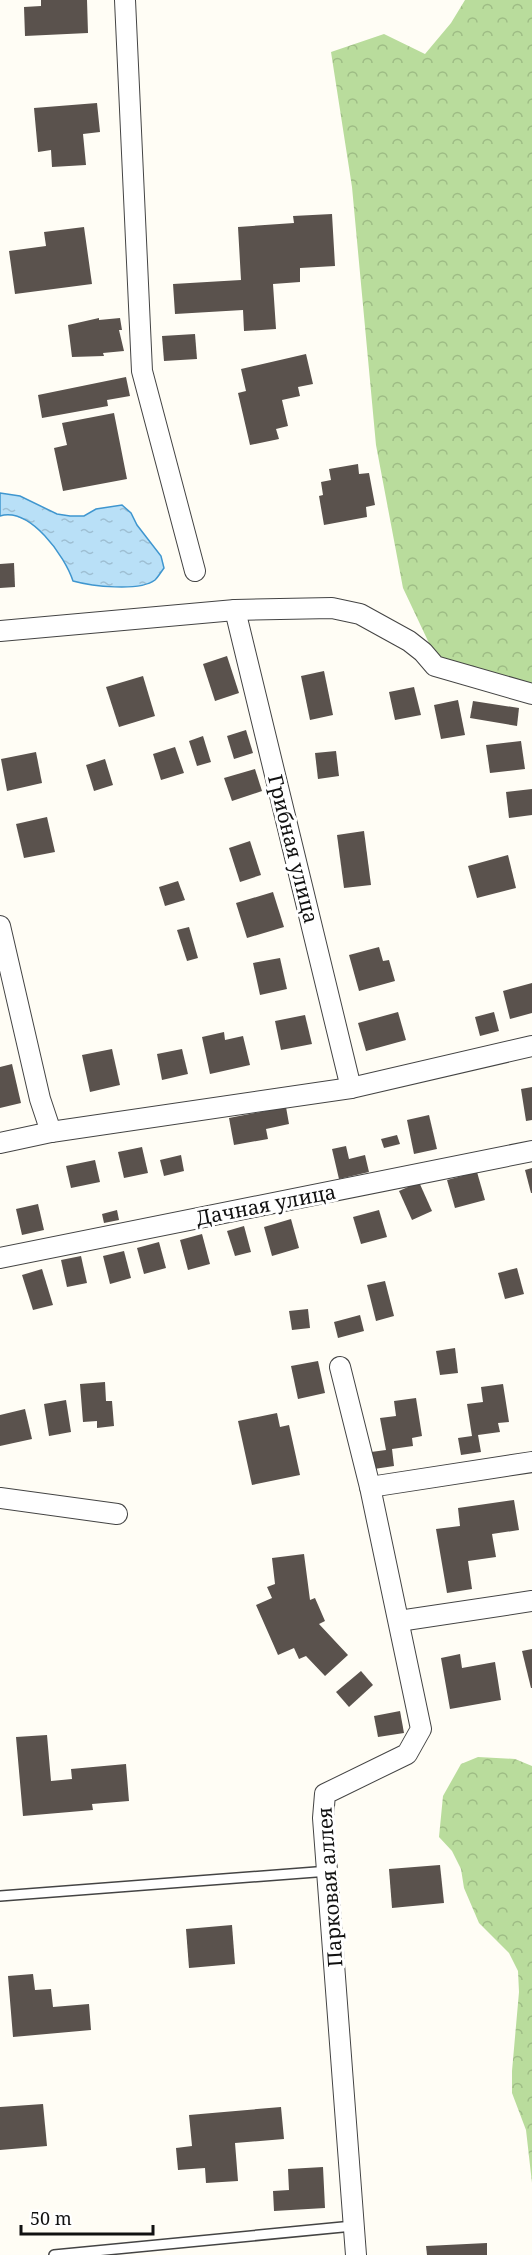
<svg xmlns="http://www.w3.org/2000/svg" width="532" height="2255" font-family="'Noto Serif',serif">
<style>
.forest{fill:url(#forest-crowns)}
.water{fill:url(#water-ripples);stroke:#3f96cf;stroke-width:1.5}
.building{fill:#5a524d}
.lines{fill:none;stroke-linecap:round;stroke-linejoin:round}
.lane-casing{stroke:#444;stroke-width:12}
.street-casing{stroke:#444;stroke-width:22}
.lane{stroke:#fff;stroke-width:9}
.street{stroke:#fff;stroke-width:20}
.labels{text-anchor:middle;stroke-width:6;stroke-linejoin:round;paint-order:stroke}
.street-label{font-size:20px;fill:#111;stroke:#fff}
</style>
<defs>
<pattern id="forest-crowns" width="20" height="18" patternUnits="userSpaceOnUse" patternTransform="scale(1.5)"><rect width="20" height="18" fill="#b9dc9c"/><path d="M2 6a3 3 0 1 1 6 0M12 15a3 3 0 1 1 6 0" fill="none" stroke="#9ebc85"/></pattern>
<pattern id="water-ripples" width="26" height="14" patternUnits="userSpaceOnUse" patternTransform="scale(1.5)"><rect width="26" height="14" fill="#b9e0f7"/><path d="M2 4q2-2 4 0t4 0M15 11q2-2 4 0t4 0" fill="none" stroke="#9ebfd3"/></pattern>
</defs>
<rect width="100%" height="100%" fill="#fffdf5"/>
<g class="forest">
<polygon points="465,0 532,0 532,686 436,658 403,588 376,445 352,187 331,52 384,34 425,54 451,23"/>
<polygon points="478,1757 515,1759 532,1766 532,2183 526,2130 512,2093 512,2071 519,1992 518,1971 509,1953 479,1923 464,1888 461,1869 452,1851 439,1837 443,1796 461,1764"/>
</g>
<path class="water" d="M0,493L20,496L57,514L70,516H84L96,509L122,505L131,513L137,525L161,556L164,568C161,572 158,577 155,580C139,592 91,586 73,581C65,556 30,507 0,516Z"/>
<g class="building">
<polygon points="41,0 87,0 88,33 25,36 24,7 41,6"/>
<polygon points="97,103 100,132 83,134 86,165 52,167 51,150 38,152 34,108"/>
<polygon points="332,214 335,266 300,268 300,282 273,284 276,329 244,331 243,310 175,314 173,284 241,280 238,227 294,223 293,216"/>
<polygon points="84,227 92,284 15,294 9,251 46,246 44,232"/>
<polygon points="99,318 99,320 120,318 122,330 119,330 124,351 103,353 104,356 72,357 68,325"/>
<polygon points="195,334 197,359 164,361 162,336"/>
<polygon points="306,354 313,384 298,387 300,396 282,400 288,426 276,429 279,439 250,445 238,393 246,391 241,369"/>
<polygon points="126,377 130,396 107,400 108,406 42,418 38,395"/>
<polygon points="114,413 127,479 63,491 54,448 67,445 62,423"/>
<polygon points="358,464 359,474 369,473 375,505 366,507 367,517 324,525 319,496 323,495 321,482 331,480 329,469"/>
<polygon points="14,563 15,587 0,588 0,564"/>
<polygon points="227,656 239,693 215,701 203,664"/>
<polygon points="324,671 333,715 310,720 301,676"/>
<polygon points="143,676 155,716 119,727 106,687"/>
<polygon points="414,687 421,715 395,720 389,692"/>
<polygon points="458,700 465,735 441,739 434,705"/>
<polygon points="473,701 519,708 517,726 470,718"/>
<polygon points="246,730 253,753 234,759 227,736"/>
<polygon points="203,736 211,762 197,766 189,741"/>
<polygon points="521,741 525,769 490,773 486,745"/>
<polygon points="175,747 184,773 161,780 153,754"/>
<polygon points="336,751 339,776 318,779 315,753"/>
<polygon points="36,752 42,783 7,791 1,759"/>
<polygon points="105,759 113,785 94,791 86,765"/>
<polygon points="255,769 262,791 232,801 224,778"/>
<polygon points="532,789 532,815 509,818 506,792"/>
<polygon points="47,817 55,852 24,858 16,824"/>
<polygon points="364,831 371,885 344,888 337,835"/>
<polygon points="250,841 261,875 240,882 229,848"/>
<polygon points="508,855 516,888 477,898 468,866"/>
<polygon points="178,881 185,900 165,906 159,887"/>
<polygon points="273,892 284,927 247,938 236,903"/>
<polygon points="189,927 198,958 187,961 177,930"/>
<polygon points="379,947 383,961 389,960 395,981 359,991 349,955"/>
<polygon points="280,958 287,989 260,995 253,963"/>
<polygon points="532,983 532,1013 510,1019 503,991"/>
<polygon points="398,1012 406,1040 366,1051 358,1023"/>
<polygon points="494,1012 499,1031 480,1036 475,1017"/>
<polygon points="305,1015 312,1044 281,1050 275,1021"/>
<polygon points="224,1032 225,1040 243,1036 250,1065 210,1074 202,1037"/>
<polygon points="112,1049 120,1085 90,1092 82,1055"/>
<polygon points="182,1049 188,1074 162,1080 157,1054"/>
<polygon points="12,1064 21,1103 0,1108 0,1067"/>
<polygon points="532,1087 532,1120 526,1121 521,1089"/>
<polygon points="286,1107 289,1124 266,1129 268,1139 234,1145 229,1118"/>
<polygon points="429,1115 437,1149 414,1154 407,1120"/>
<polygon points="397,1135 400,1144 384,1148 381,1139"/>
<polygon points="346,1146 349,1159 365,1155 369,1172 339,1179 332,1149"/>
<polygon points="142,1147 148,1173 124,1178 118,1152"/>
<polygon points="181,1155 184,1171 164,1176 160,1160"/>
<polygon points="95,1160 100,1182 71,1188 66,1166"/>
<polygon points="532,1168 532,1193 531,1193 525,1170"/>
<polygon points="477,1172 485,1200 455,1208 447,1180"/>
<polygon points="419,1182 432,1211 412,1220 399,1191"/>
<polygon points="38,1204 44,1230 22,1235 16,1209"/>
<polygon points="117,1210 119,1220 104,1223 102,1214"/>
<polygon points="379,1210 387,1237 361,1244 353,1217"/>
<polygon points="291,1219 299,1248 272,1256 264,1227"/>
<polygon points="244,1226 251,1252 235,1256 227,1231"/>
<polygon points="202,1234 210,1264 188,1270 180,1240"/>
<polygon points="159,1242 166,1268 144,1274 137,1248"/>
<polygon points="124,1251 131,1278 110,1284 103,1256"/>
<polygon points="81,1256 87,1283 67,1287 61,1260"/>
<polygon points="517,1268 524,1294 505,1299 498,1273"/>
<polygon points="42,1269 53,1305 33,1310 22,1275"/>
<polygon points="385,1281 394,1316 376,1321 367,1285"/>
<polygon points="308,1309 310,1328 292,1330 289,1311"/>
<polygon points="360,1315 364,1331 338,1338 334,1322"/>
<polygon points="455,1348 458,1373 440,1375 436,1351"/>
<polygon points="318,1361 325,1393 298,1399 291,1366"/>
<polygon points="105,1382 106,1401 112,1401 114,1426 97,1428 97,1421 83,1422 80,1384"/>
<polygon points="503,1384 509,1422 498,1423 500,1432 478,1435 481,1452 461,1455 458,1438 472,1436 467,1404 483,1402 481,1387"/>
<polygon points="416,1398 422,1436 412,1438 413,1446 392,1449 394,1466 374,1469 371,1452 386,1450 380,1418 396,1416 394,1401"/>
<polygon points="66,1400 71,1432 49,1436 44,1404"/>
<polygon points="25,1409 32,1439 0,1446 0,1415"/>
<polygon points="277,1413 280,1427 289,1425 300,1475 252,1485 238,1421"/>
<polygon points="514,1500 519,1530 492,1534 496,1557 468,1561 472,1589 447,1593 436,1529 460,1526 458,1508"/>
<polygon points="304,1554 310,1600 315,1598 325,1621 319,1624 348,1655 325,1676 306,1656 299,1659 294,1648 278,1655 256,1605 272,1598 267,1587 275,1584 272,1558"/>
<polygon points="532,1649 532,1688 531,1688 522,1651"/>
<polygon points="460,1654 462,1668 495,1662 501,1700 450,1709 441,1658"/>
<polygon points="361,1671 373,1685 349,1707 336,1692"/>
<polygon points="400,1711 404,1733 378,1737 374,1716"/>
<polygon points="47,1735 51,1781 72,1779 71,1769 126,1764 129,1801 92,1804 93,1810 23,1816 16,1737"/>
<polygon points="440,1865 444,1903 392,1908 389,1869"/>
<polygon points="232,1925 235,1964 189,1968 186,1929"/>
<polygon points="33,1974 35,1990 51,1989 53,2007 89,2004 91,2030 13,2037 8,1976"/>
<polygon points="43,2104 47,2146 0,2150 0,2107"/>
<polygon points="281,2107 284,2139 235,2143 238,2181 206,2183 205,2168 178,2170 176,2148 192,2146 189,2115"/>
<polygon points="323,2167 325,2208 274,2211 273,2191 289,2190 288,2169"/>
<polygon points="487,2243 487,2255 427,2255 426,2246"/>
</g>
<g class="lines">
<defs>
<g id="lane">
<polyline points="0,1896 329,1871"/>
<polyline points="54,2255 353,2226"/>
</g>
<g id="street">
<polyline points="125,0 142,371 195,571"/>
<polyline points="235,610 351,1088"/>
<polyline points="0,631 235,610 332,608 360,614 409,641 423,652 435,666 532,694"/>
<polyline points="0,926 40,1099 51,1132"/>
<polyline points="0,1143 51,1132 351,1088 532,1046"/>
<polyline points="0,1258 532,1151"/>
<polyline points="340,1367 370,1487 421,1729 407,1754 325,1794 323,1818 356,2255"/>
<polyline points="370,1487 532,1462"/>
<polyline points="0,1498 117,1514"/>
<polyline points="399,1621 532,1601"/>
</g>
</defs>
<use href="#lane" class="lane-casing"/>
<use href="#street" class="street-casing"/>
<use href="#lane" class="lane"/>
<use href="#street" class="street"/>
</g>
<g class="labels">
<g class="street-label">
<text transform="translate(293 849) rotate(76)" y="7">Грибная улица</text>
<text transform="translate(266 1205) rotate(-11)" y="7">Дачная улица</text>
<text transform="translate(330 1887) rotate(-94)" y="7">Парковая аллея</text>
</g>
</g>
<path d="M21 2225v9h132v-9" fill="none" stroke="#111111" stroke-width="3"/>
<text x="30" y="2225" font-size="18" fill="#111111" stroke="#ffffff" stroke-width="4.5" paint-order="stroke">50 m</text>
</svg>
